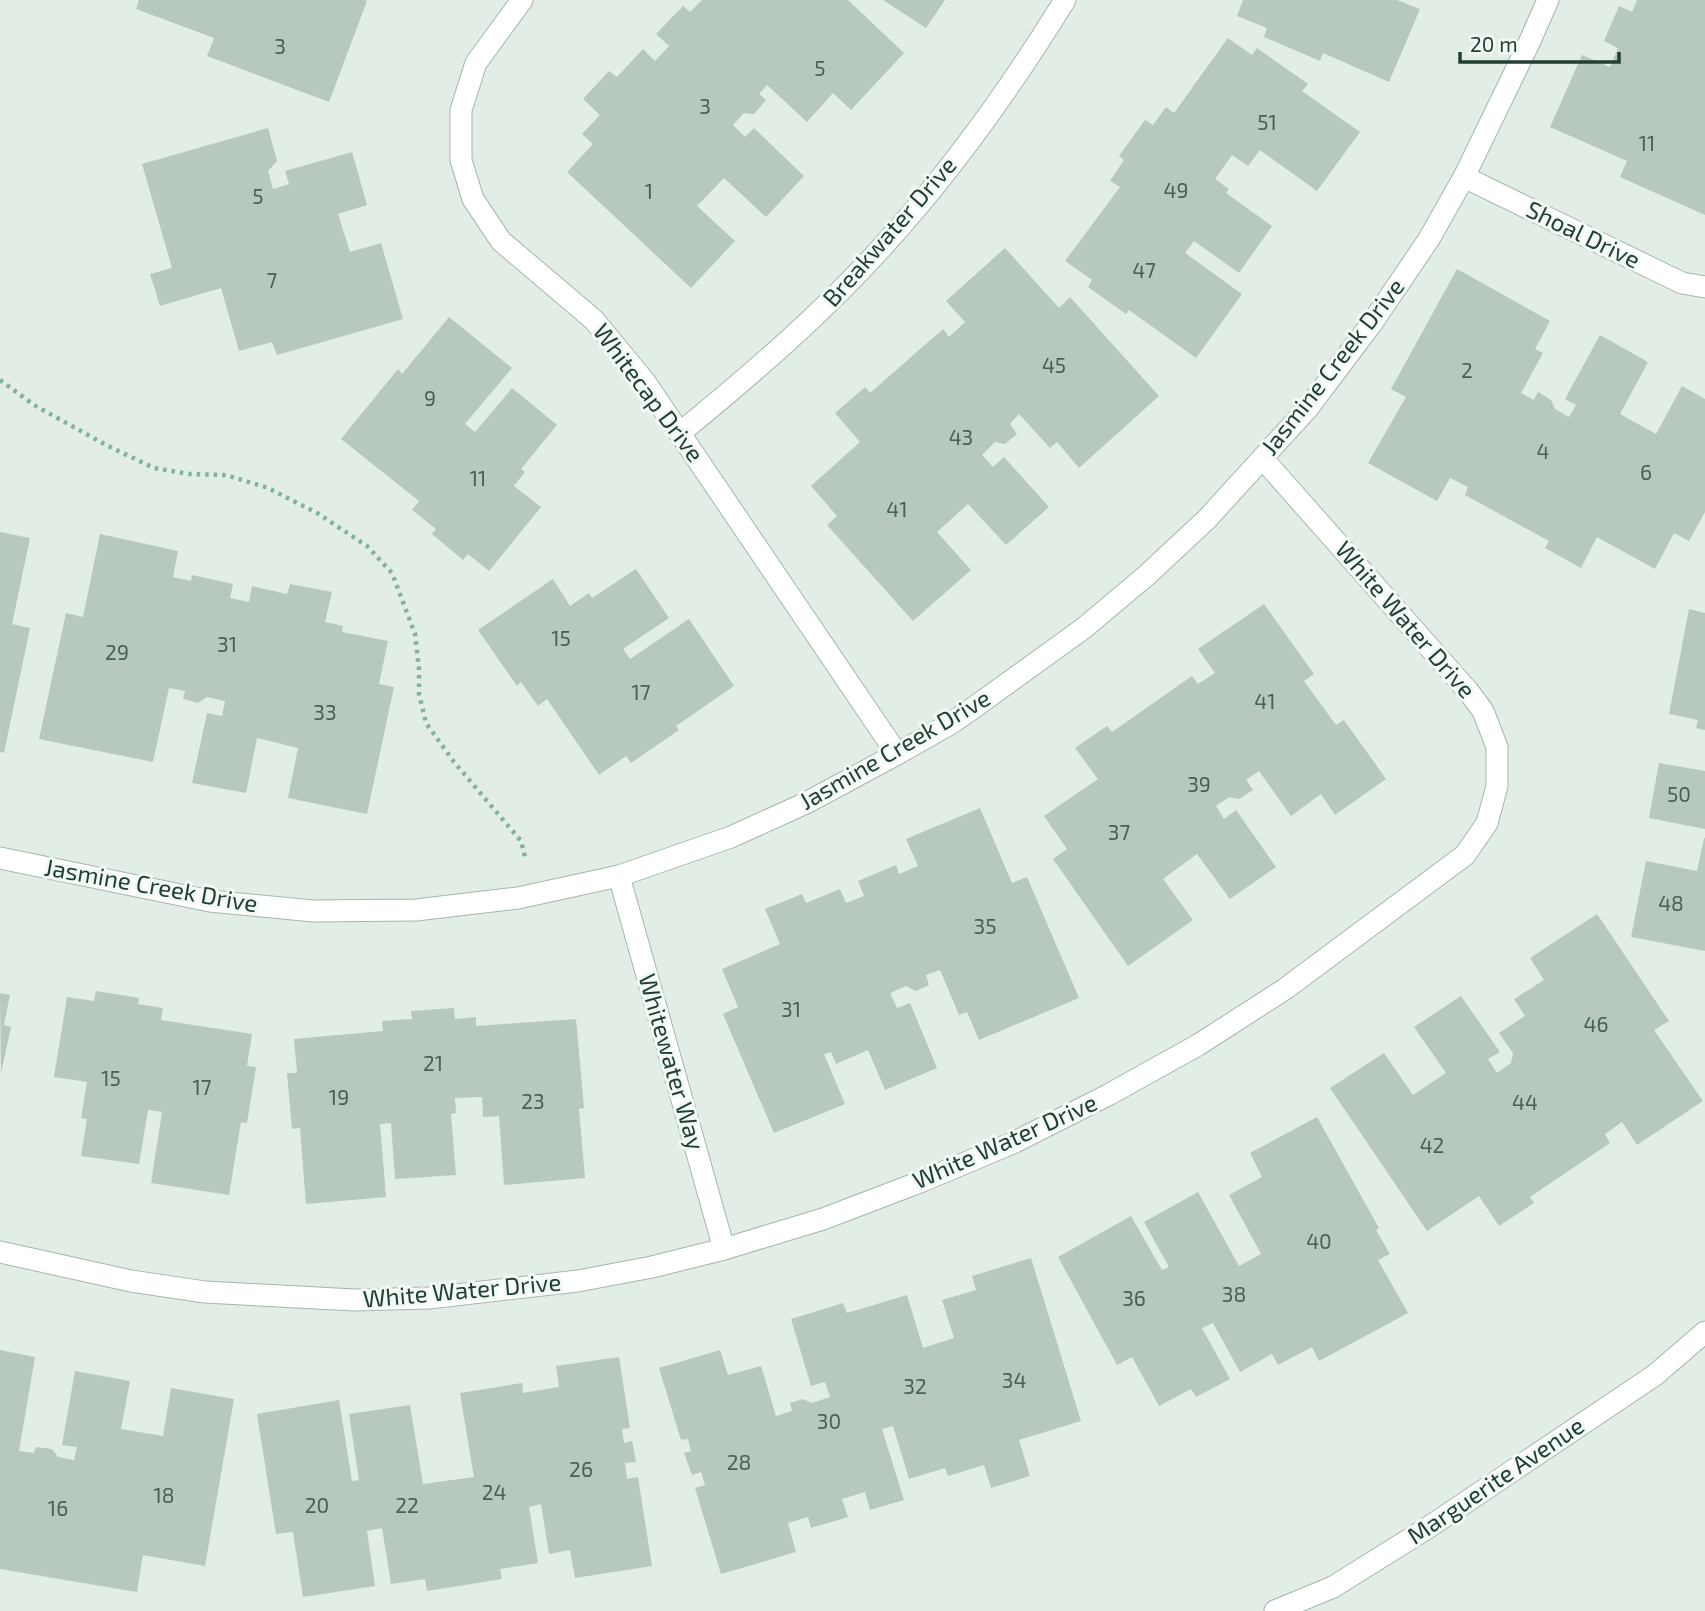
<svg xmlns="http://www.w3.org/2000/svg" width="1705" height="1611" font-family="'Exo 2',sans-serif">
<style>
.building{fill:#b7c8bf}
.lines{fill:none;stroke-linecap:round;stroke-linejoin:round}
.minor-casing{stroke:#a4b6ac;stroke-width:23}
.path{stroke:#81b39a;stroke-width:4.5;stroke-dasharray:3.5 5;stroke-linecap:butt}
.minor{stroke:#fff;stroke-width:21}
.labels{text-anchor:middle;stroke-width:6;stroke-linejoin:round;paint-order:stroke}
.number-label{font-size:21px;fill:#466255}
.street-label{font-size:24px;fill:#214032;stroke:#f3f9f5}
</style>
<rect width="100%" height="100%" fill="#e2ede6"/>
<g class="building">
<polygon points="139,0 364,0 367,1 329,102 207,56 214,38 136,9"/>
<polygon points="702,0 848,0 904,53 851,110 833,93 807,122 767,85 759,94 766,100 754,114 744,113 733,125 745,137 754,128 804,176 766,217 724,178 697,206 735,241 691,288 567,172 593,144 582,134 600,115 583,99 609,71 617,77 643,49 655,61 669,46 656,34 683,6 690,12"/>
<polygon points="883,0 945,0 926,28"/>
<polygon points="1243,0 1397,0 1420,9 1389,82 1323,53 1320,61 1264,37 1267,28 1237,16"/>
<polygon points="1637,0 1705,0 1705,215 1620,177 1627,161 1550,127 1582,55 1610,67 1618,48 1604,41 1619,6 1632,12"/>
<polygon points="1228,38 1252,55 1257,48 1308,84 1302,91 1360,132 1317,191 1260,150 1248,166 1232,155 1215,179 1229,189 1226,193 1272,226 1239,273 1194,241 1185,253 1242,294 1196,358 1129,310 1126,314 1088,287 1092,280 1065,261 1120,187 1110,181 1124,160 1119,156 1145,120 1153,125 1166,107 1174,113"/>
<polygon points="268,128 277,161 268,171 273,189 289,184 285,171 352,152 367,205 338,214 350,252 381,243 403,319 277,355 272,342 239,351 221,288 160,306 150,274 172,268 142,164"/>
<polygon points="1005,248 1059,308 1070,297 1159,396 1079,468 1057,442 1050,448 1019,414 1010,424 1017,434 1005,444 995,442 982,455 993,467 1004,457 1049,507 1006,545 968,504 937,532 971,570 913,621 827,525 837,516 811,486 860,442 835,413 865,387 870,393 943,329 949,337 965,322 946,301"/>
<polygon points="1457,269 1550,321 1535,349 1543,353 1521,393 1534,400 1538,392 1551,400 1555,409 1569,417 1576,405 1565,399 1600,335 1648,362 1620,414 1656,434 1682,386 1705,399 1705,512 1689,541 1674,533 1655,569 1597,537 1581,568 1545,548 1549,541 1465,495 1468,487 1450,478 1437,501 1368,463 1406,397 1391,389"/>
<polygon points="449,317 512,368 465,424 475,432 512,388 557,425 521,469 525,472 514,486 541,507 489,571 468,554 463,560 432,534 436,529 412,510 419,501 341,439 398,369 402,374"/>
<polygon points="0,532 30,538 12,624 30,628 4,753 0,752"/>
<polygon points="100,534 178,551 173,577 191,581 192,575 233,584 230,598 249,602 252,586 287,594 290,584 332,592 325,622 343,626 342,632 388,641 379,684 394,687 367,814 288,798 298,748 257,738 246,793 192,783 207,713 222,716 225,701 207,697 198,703 183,699 185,691 169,688 153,762 39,739 66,613 83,617"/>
<polygon points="636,569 669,618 623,649 630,659 689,619 734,686 676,726 679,730 631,763 626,756 599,775 547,699 538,706 521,682 517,686 478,630 553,579 570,606 589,593 592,598"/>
<polygon points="1264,604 1314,674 1304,681 1336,725 1344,720 1386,779 1335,815 1321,794 1291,816 1259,771 1246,780 1253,790 1239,799 1229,797 1216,806 1224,819 1236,810 1276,867 1230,899 1197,854 1163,879 1193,920 1128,966 1053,859 1067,849 1044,816 1098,779 1075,748 1107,726 1112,732 1192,676 1198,684 1215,673 1198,649"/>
<polygon points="1689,609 1705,613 1705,730 1696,728 1698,720 1669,714"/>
<polygon points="1659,763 1705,771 1705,829 1649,818"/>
<polygon points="980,808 1012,883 1027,877 1079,998 979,1040 967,1012 959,1015 940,970 926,975 929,985 916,991 906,986 890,993 897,1008 910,1003 937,1068 885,1090 868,1050 836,1064 831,1052 824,1054 845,1104 774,1133 723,1014 738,1007 722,969 780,944 765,909 802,894 806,903 840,889 846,903 864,896 858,881 896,865 899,874 918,866 906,839"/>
<polygon points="1704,838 1705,838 1705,951 1631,937 1646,861 1697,871"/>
<polygon points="1597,914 1669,1021 1654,1030 1703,1101 1637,1145 1622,1122 1605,1134 1610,1143 1530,1197 1534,1203 1499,1226 1479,1196 1427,1231 1330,1088 1384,1053 1413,1095 1446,1073 1414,1027 1461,996 1500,1052 1488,1059 1497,1073 1511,1063 1513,1053 1499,1033 1525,1016 1514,999 1544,980 1530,958"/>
<polygon points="96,991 139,998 138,1004 163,1008 161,1020 252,1034 247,1066 256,1067 247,1123 241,1122 229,1195 151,1183 162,1112 148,1110 139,1164 81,1156 87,1119 81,1118 87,1082 54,1077 67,997 94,1001"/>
<polygon points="0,993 10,995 4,1025 11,1027 1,1073"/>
<polygon points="454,1008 455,1019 476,1017 476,1026 576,1019 584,1108 579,1109 585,1178 504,1185 499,1116 483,1117 482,1097 455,1098 456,1113 451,1114 456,1175 395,1179 391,1123 380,1124 386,1197 306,1204 300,1128 292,1129 287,1073 297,1073 294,1039 383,1031 382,1021 412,1019 411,1011"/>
<polygon points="1317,1117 1379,1228 1376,1230 1390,1254 1378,1260 1408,1313 1319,1361 1312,1347 1278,1365 1272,1354 1240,1372 1213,1323 1202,1328 1230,1379 1196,1397 1191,1389 1159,1406 1132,1357 1117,1365 1058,1257 1131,1216 1162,1270 1169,1267 1144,1222 1198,1192 1239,1266 1261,1254 1229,1195 1262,1177 1250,1153"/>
<polygon points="1031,1258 1081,1421 1019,1440 1030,1476 991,1488 984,1465 948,1476 945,1468 909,1479 893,1426 882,1429 904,1500 870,1510 865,1492 842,1499 848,1517 811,1528 808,1517 788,1523 796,1552 721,1574 695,1488 705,1485 701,1472 692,1475 684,1453 691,1451 688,1439 681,1440 659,1368 720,1350 728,1375 761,1366 776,1416 792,1411 790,1403 803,1399 812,1403 830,1397 825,1382 811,1386 791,1319 843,1303 847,1313 907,1295 923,1348 954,1338 942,1300 976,1290 972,1276"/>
<polygon points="0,1350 35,1357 19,1451 34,1453 36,1447 52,1449 58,1457 74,1460 77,1447 62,1445 75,1371 130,1381 121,1429 163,1436 171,1388 234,1399 205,1566 143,1555 137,1592 0,1569"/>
<polygon points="619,1357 630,1428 622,1429 624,1443 632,1441 636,1462 625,1463 627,1479 638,1477 652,1566 575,1578 570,1550 549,1554 541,1504 529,1507 538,1563 500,1569 502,1579 427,1591 425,1579 391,1584 382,1528 367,1531 375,1586 303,1597 293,1532 276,1534 257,1414 339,1400 352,1481 359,1480 349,1414 410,1405 423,1484 474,1477 460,1393 522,1383 523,1393 559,1387 556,1366"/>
</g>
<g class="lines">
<defs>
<g id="minor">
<polyline points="522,0 476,63 461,110 461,160 473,199 501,241 594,320 645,382 897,754"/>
<polyline points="1464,177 1682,283 1705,287"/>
<path d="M680,433C752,374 822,314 884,245C952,170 1012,86 1065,0"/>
<polyline points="0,858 210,901 313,911 416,910 518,898 619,876 731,837 806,803 897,754 950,724 976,706 1084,628 1147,575 1207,519 1308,408 1372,323 1429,239 1464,177 1529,43 1548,0"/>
<polyline points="619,876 724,1249"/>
<polyline points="0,1252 131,1281 205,1292 354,1300 429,1298 578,1281 652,1267 724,1249 823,1219 920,1182 1015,1142 1108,1095 1198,1045 1285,989 1465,855 1487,823 1497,786 1497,747 1483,711 1468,691 1263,459"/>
<polyline points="1275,1611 1333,1587 1429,1527 1655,1375 1705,1332"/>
</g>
</defs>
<use href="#minor" class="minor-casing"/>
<polyline class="path" points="0,380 34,405 106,445 154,468 189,474 226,475 268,488 317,513 367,546 392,573 415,634 419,669 419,694 426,723 454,762 521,841 525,857"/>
<use href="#minor" class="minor"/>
</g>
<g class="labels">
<g class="number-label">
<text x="280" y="54">3</text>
<text x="820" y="76">5</text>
<text x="705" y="114">3</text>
<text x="1267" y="130">51</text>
<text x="1647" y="151">11</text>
<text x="1176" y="198">49</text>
<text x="649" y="199">1</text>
<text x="258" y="204">5</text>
<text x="1144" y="278">47</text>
<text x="272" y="288">7</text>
<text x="1054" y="373">45</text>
<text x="1467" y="378">2</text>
<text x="430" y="406">9</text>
<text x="961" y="445">43</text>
<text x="1543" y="459">4</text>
<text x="1646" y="480">6</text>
<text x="478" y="486">11</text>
<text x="897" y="517">41</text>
<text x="561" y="646">15</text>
<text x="227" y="652">31</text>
<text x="117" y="660">29</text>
<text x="641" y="700">17</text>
<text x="1265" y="709">41</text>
<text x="325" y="720">33</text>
<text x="1199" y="792">39</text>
<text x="1679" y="802">50</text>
<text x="1119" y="840">37</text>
<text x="1671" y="911">48</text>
<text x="985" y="934">35</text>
<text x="791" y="1017">31</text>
<text x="1596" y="1032">46</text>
<text x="433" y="1071">21</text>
<text x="111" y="1086">15</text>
<text x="202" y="1095">17</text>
<text x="339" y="1105">19</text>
<text x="533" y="1109">23</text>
<text x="1525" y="1110">44</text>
<text x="1432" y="1153">42</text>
<text x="1319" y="1249">40</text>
<text x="1234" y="1302">38</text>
<text x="1134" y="1306">36</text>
<text x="1014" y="1388">34</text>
<text x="915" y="1394">32</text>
<text x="829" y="1429">30</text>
<text x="739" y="1470">28</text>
<text x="581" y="1477">26</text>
<text x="494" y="1500">24</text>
<text x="164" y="1503">18</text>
<text x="317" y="1513">20</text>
<text x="407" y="1513">22</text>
<text x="58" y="1516">16</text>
</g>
<g class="street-label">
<text transform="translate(890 232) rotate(-49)" y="8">Breakwater Drive</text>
<text transform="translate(1583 235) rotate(26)" y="8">Shoal Drive</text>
<text transform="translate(1333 367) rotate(-52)" y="8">Jasmine Creek Drive</text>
<text transform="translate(648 393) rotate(53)" y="8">Whitecap Drive</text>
<text transform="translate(1405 620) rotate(49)" y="8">White Water Drive</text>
<text transform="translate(895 750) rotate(-30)" y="8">Jasmine Creek Drive</text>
<text transform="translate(151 886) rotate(10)" y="8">Jasmine Creek Drive</text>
<text transform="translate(671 1062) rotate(74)" y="8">Whitewater Way</text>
<text transform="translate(1005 1142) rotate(-24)" y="8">White Water Drive</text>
<text transform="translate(462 1291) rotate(-5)" y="8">White Water Drive</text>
<text transform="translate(1496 1481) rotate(-34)" y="8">Marguerite Avenue</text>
</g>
</g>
<path d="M1460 52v10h159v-10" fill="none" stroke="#214032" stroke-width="3.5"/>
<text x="1470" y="52" font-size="21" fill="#214032" stroke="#f3f9f5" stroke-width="5" paint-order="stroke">20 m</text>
</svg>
